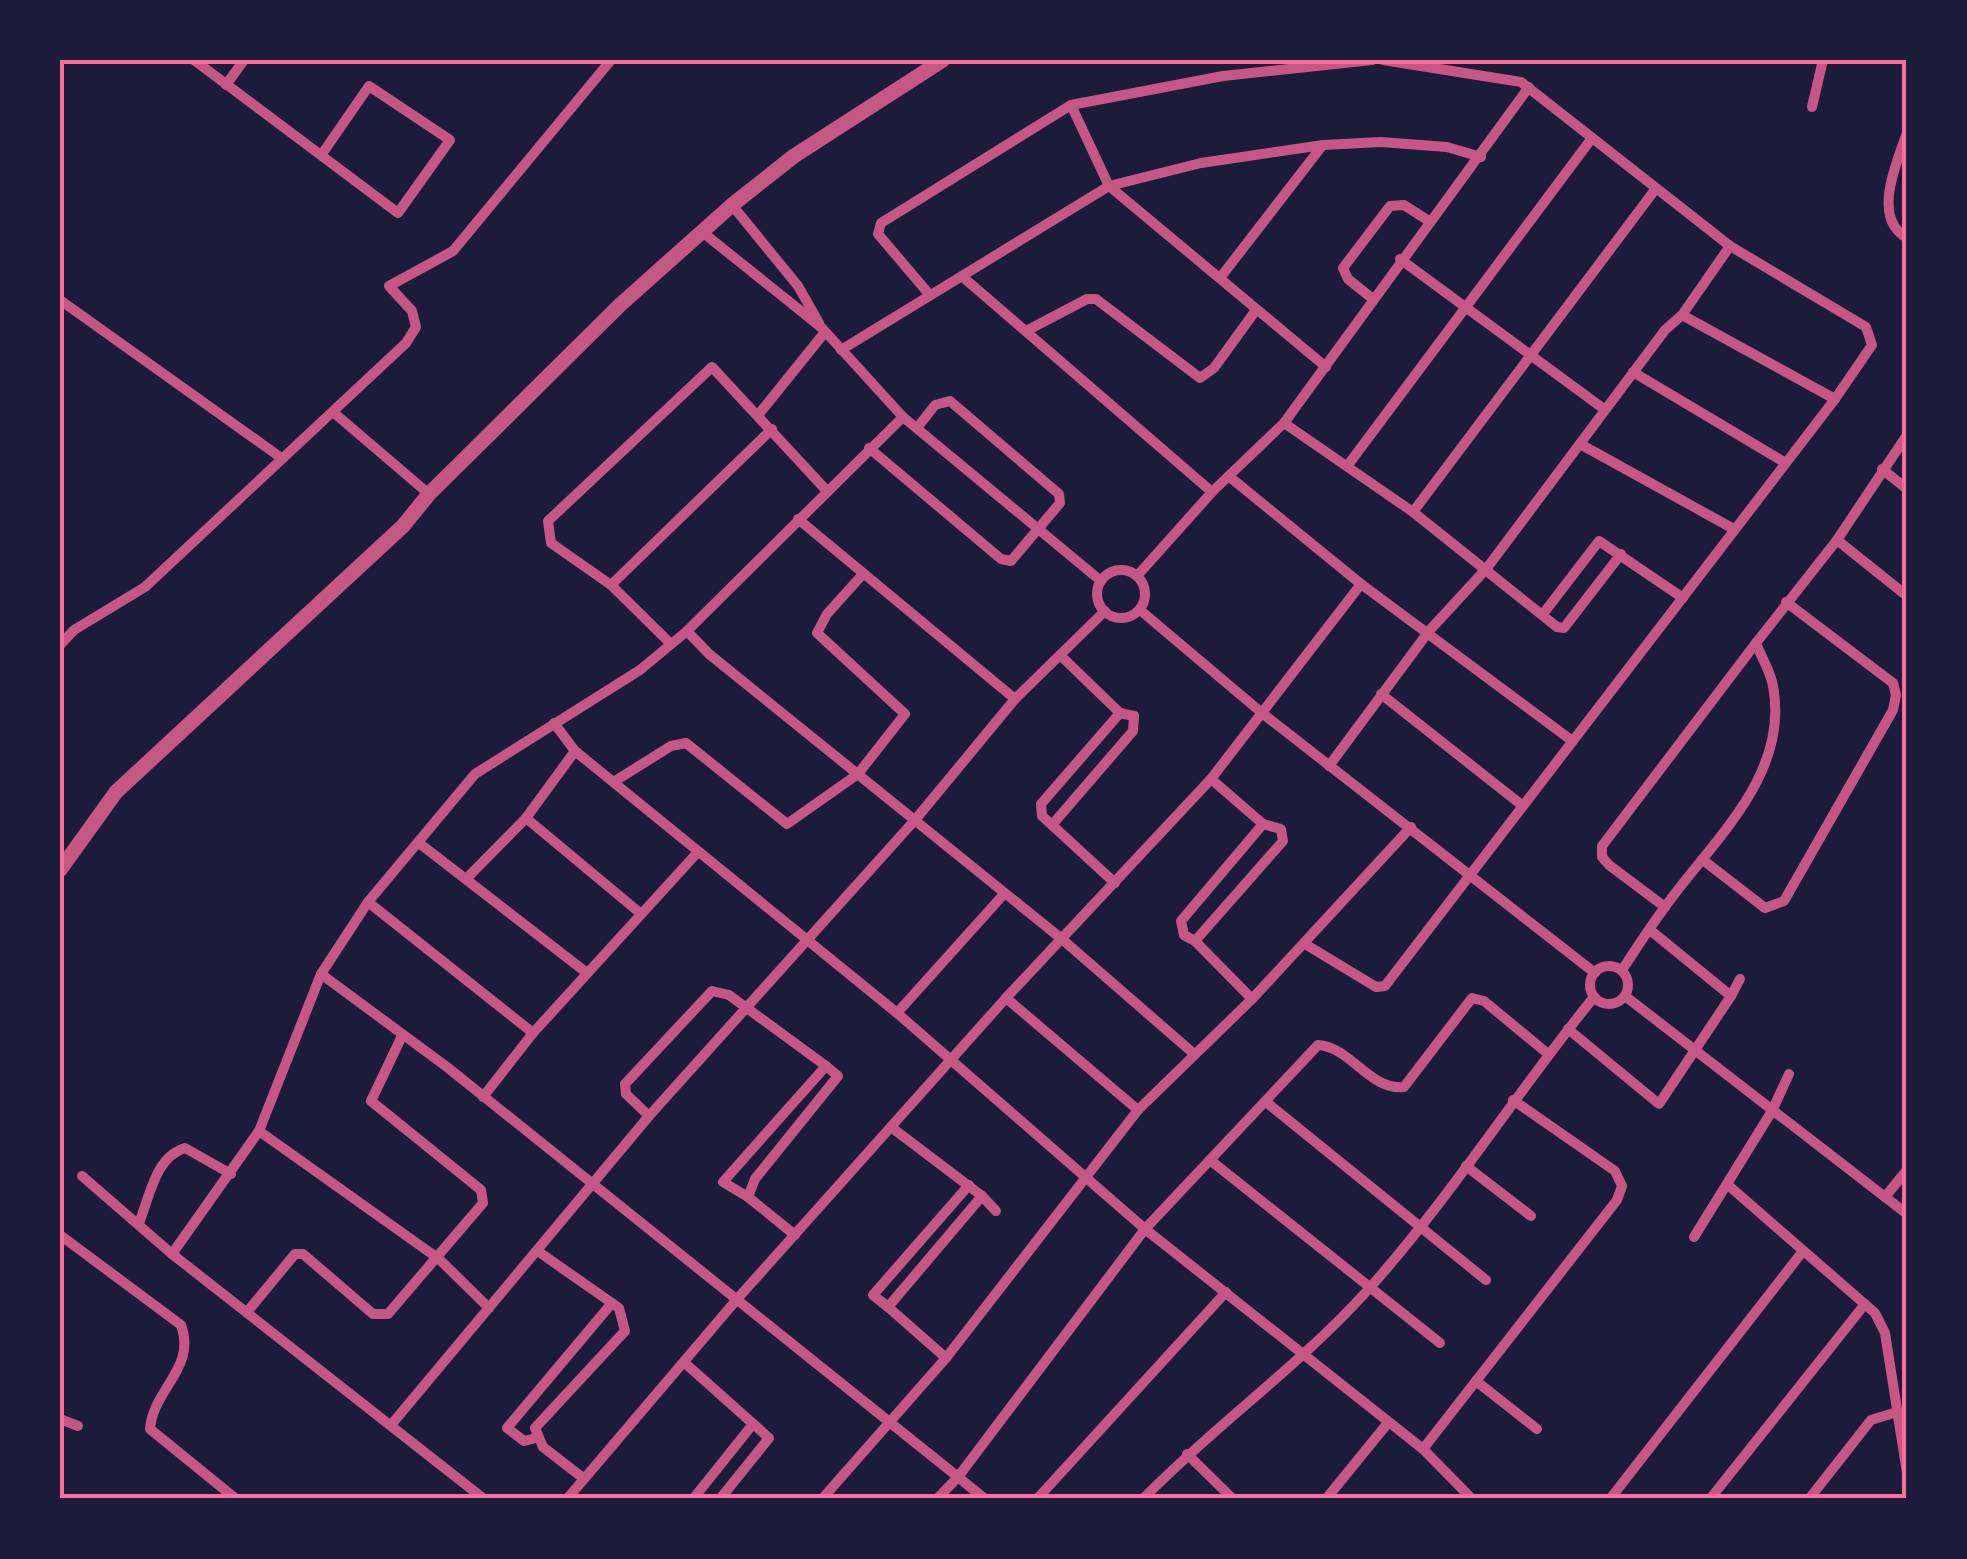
<svg xmlns="http://www.w3.org/2000/svg" width="1967" height="1559" font-family="Inter,sans-serif">
<style>
.lines{fill:none;stroke-linecap:round;stroke-linejoin:round}
.minor{stroke:#c65784;stroke-width:10}
.tertiary{stroke:#c65784;stroke-width:15}
.neatline{fill:none;stroke:#ff6b9d;stroke-width:4}
</style>
<rect width="100%" height="100%" fill="#1b1b3a"/>
<g class="lines">
<g class="minor">
<polyline points="194,60 398,213 450,140 369,86 322,154"/>
<polyline points="226,85 244,60"/>
<polyline points="1071,105 1109,186 1326,367"/>
<polyline points="1812,107 1823,60"/>
<path d="M1907,133C1897,162 1871,218 1907,238"/>
<polyline points="732,205 798,286 819,323"/>
<polyline points="701,231 822,328 903,417 1101,581"/>
<polyline points="1400,259 1604,409"/>
<polyline points="964,278 1212,492"/>
<polyline points="1220,278 1322,146"/>
<polyline points="929,294 878,234 881,223 1071,105 1223,76 1372,60"/>
<polyline points="1373,299 1348,279 1343,268 1390,206 1404,205 1429,221"/>
<polyline points="60,300 280,457"/>
<polyline points="1682,315 1835,399"/>
<polyline points="1028,330 1087,299 1096,299 1200,378 1214,368 1256,310"/>
<polyline points="841,350 1109,186 1201,163 1323,145 1381,142 1447,147 1481,157"/>
<polyline points="1633,372 1784,462"/>
<polyline points="333,412 429,494"/>
<polyline points="759,414 825,332"/>
<polyline points="1284,423 1413,512 1557,627 1564,628 1621,554"/>
<polyline points="1580,444 1732,528"/>
<polyline points="869,448 1001,559 1011,561 1060,503 1059,494 950,401 935,405 917,428"/>
<polyline points="1348,465 1592,138"/>
<polyline points="1882,469 1907,489"/>
<polyline points="1231,478 1361,584 1571,740"/>
<polyline points="1413,512 1654,191"/>
<polyline points="798,519 1015,699"/>
<polyline points="1837,540 1907,596"/>
<circle cx="1121" cy="594" r="24"/>
<polyline points="1137,576 1212,492 1284,423 1529,87"/>
<polyline points="611,585 772,429"/>
<polyline points="1140,610 1262,713 1595,973"/>
<polyline points="1543,614 1599,541 1683,598"/>
<polyline points="687,631 709,654 1063,940 1193,1053"/>
<polyline points="671,644 611,585 551,543 548,521 712,367 827,491"/>
<polyline points="60,645 74,630 145,587 406,343 416,327 412,311 389,286 453,251 611,60"/>
<polyline points="1061,656 1120,713"/>
<polyline points="1381,694 1523,806"/>
<polygon points="1120,713 1134,716 1133,731 1052,825 1042,816 1041,804"/>
<polyline points="554,723 575,751 897,1013 1145,1229 1423,1449 1472,1499"/>
<polyline points="1329,766 1429,631 1487,568 1665,330 1682,315 1730,246"/>
<polyline points="1211,779 1263,824"/>
<polyline points="615,781 671,746 686,743 787,824 858,774 905,714 817,633 827,614 863,574"/>
<polyline points="526,818 640,913"/>
<polygon points="1263,824 1281,829 1283,841 1195,941 1184,935 1181,921"/>
<polyline points="1052,825 1115,883"/>
<polyline points="419,843 587,973"/>
<polyline points="1703,860 1765,908 1784,901 1893,710 1896,695 1893,683 1786,602"/>
<polyline points="468,877 526,818 575,751"/>
<polyline points="368,902 533,1033"/>
<polyline points="1665,907 1609,865 1602,857 1602,846 1756,643"/>
<polyline points="1195,941 1252,999"/>
<polyline points="1305,944 1376,987 1385,986 1835,399 1872,345 1866,327 1730,246 1521,82 1383,60"/>
<circle cx="1609" cy="985" r="19"/>
<path d="M1622,970C1636,949 1650,927 1665,907C1711,842 1790,776 1773,686C1771,672 1761,657 1756,643L1837,540L1907,435"/>
<polyline points="321,974 447,1067 958,1477 937,1499"/>
<polyline points="1625,996 1907,1214"/>
<polyline points="1731,996 1740,979"/>
<polyline points="1006,998 1138,1110"/>
<polyline points="897,1013 1004,894"/>
<polyline points="1568,1029 1659,1104 1731,996 1650,930"/>
<polyline points="483,1097 533,1033 697,853"/>
<polyline points="1266,1102 1486,1280"/>
<polyline points="649,1116 626,1094 625,1084 712,991 729,995 826,1066 838,1076 755,1179 748,1197 795,1235"/>
<polyline points="891,1127 982,1196 888,1307 946,1358"/>
<polyline points="259,1131 439,1259 489,1308"/>
<polyline points="1210,1160 1440,1343"/>
<polyline points="1466,1166 1531,1216"/>
<polyline points="82,1176 172,1254 484,1499"/>
<polyline points="1728,1185 1875,1313 1885,1333 1907,1473"/>
<polyline points="982,1196 996,1211"/>
<polyline points="748,1197 723,1182 826,1066"/>
<polyline points="1885,1197 1907,1170"/>
<path d="M139,1223C150,1196 155,1157 185,1148L231,1174"/>
<path d="M60,1235L181,1325C197,1368 153,1389 150,1429L236,1499"/>
<polyline points="1694,1237 1772,1111 1789,1074"/>
<polyline points="539,1252 619,1308 625,1331 535,1428 543,1447 583,1478"/>
<polyline points="172,1254 259,1131 321,974 368,902 475,774 640,670 687,631 903,417"/>
<polyline points="888,1307 873,1295 969,1185"/>
<polyline points="247,1312 295,1254 303,1254 373,1314 388,1314 483,1203 481,1190 371,1101 402,1036"/>
<polyline points="686,1364 769,1438 720,1499"/>
<polyline points="1476,1381 1537,1429"/>
<polyline points="60,1419 78,1426"/>
<polyline points="391,1425 649,1116 915,820 1015,699 1105,611"/>
<polyline points="536,1438 524,1441 507,1428 612,1303"/>
<polyline points="1423,1449 1617,1200 1622,1186 1615,1171 1513,1100"/>
<polyline points="1187,1454 1233,1499"/>
<polyline points="567,1499 738,1298 1006,998 1211,779 1361,584"/>
<polyline points="693,1499 753,1424"/>
<polyline points="822,1499 946,1358 1138,1110 1252,999 1411,827"/>
<path d="M985,1499L958,1477L1145,1229L1318,1045C1351,1047 1370,1091 1404,1087L1472,998L1484,1001L1547,1053"/>
<polyline points="1037,1499 1226,1292"/>
<path d="M1143,1499C1214,1426 1297,1368 1366,1292C1449,1200 1516,1093 1594,997"/>
<polyline points="1326,1499 1387,1424"/>
<polyline points="1610,1499 1803,1251"/>
<polyline points="1710,1499 1865,1304"/>
<polyline points="1809,1499 1871,1420 1897,1412"/>
</g>
<polyline class="tertiary" points="60,870 116,792 403,526 429,494 620,305 732,205 794,156 943,60"/>
</g>
<rect width="1967" height="1559" fill="none" stroke="#1b1b3a" stroke-width="125"/>
<rect x="62" y="62" width="1842" height="1434" class="neatline"/>
</svg>
